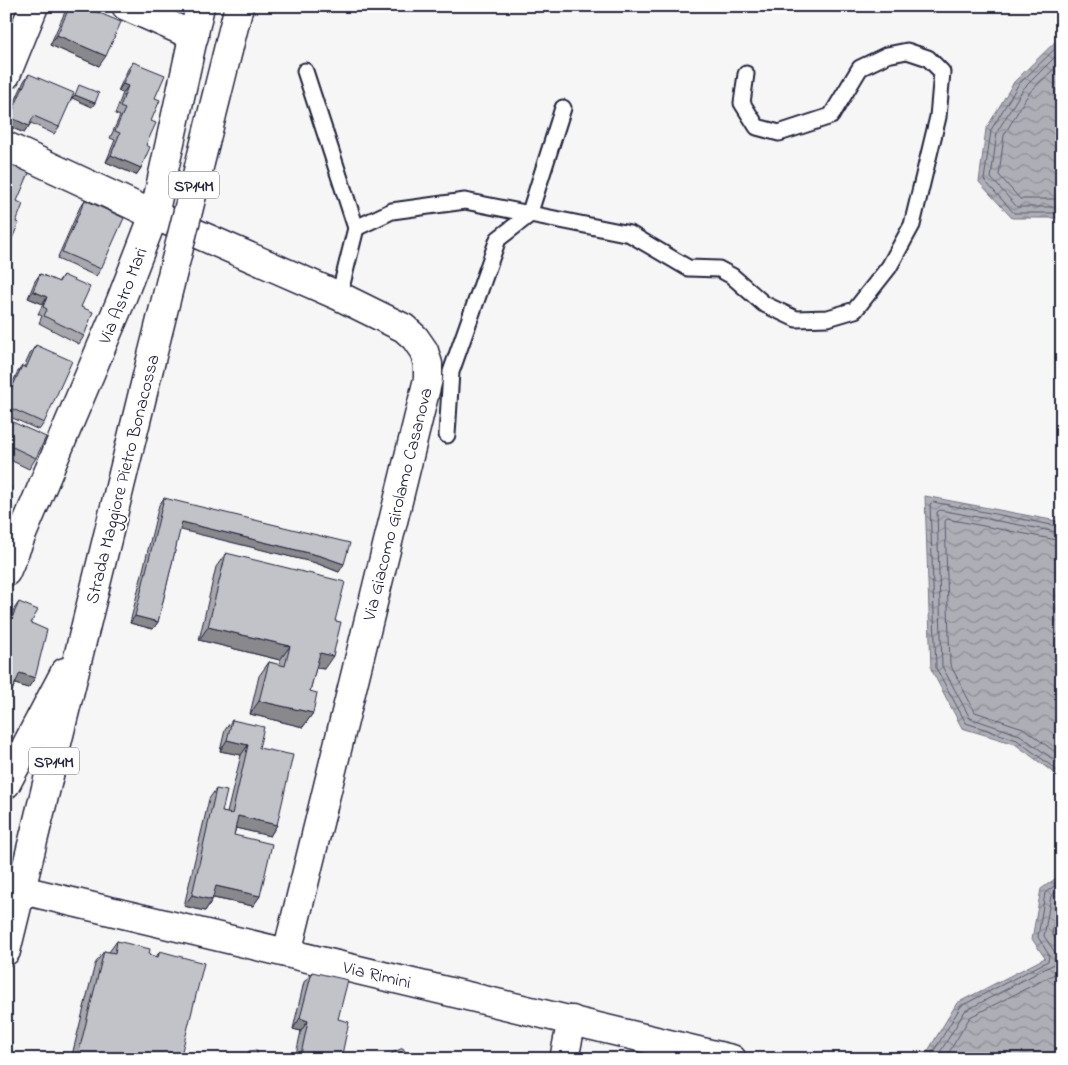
<svg xmlns="http://www.w3.org/2000/svg" width="1068" height="1065" font-family="'Indie Flower',sans-serif">
<style>
.water{fill:url(#water-waves);stroke:#767685}
.lines{fill:none;stroke-linecap:round;stroke-linejoin:round}
.shore{stroke:#5a5a6d;stroke-width:1}
.lane-casing{stroke:#22223b;stroke-width:19}
.street-casing{stroke:#22223b;stroke-width:31}
.primary-casing{stroke:#22223b;stroke-width:31}
.lane{stroke:#fff;stroke-width:15}
.street{stroke:#fff;stroke-width:28}
.primary{stroke:#fff;stroke-width:28}
.primary-bridge-casing{stroke:#22223b;stroke-width:31;stroke-linecap:butt}
.primary-bridge{stroke:#fff;stroke-width:28}
.wall{fill:#a7a7ad;stroke:#22223b}
.shaded-wall{fill:#88888d;stroke:#22223b}
.building{fill:#c2c2c9;stroke:#22223b}
.labels{text-anchor:middle;stroke-width:4;stroke-linejoin:round;paint-order:stroke}
.shield{fill:#fff;stroke:#646476;stroke-width:1}
.shield-label{font-size:16px;font-weight:bold;fill:#22223b}
.street-label{font-size:18px;fill:#22223b;stroke:#fff}
</style>
<defs>
<pattern id="water-waves" width="16" height="10" patternUnits="userSpaceOnUse" patternTransform="scale(1.25)"><rect width="16" height="10" fill="#aeaeb7"/><path d="M0 5q4-4 8 0t8 0" fill="none" stroke="#8d8d96"/></pattern>
</defs>
<rect width="100%" height="100%" fill="#f6f6f7"/>
<filter id="ink" filterUnits="userSpaceOnUse"><feTurbulence type="fractalNoise" baseFrequency=".02" numOctaves="2"/><feDisplacementMap in="SourceGraphic" scale="10" xChannelSelector="R" yChannelSelector="G"/><feConvolveMatrix kernelMatrix="1 2 1 2 8 2 1 2 1" color-interpolation-filters="sRGB"/></filter>
<g filter="url(#ink)">
<g class="water">
<polygon points="1062,35 1062,218 1012,218 979,182 986,129 1014,82"/>
<polygon points="925,496 1062,522 1062,779 1015,744 962,728 931,669"/>
<polygon points="1062,874 1062,1059 923,1059 957,1003 1045,958 1032,939 1041,889"/>
</g>
<g class="lines">
<g class="shore">
<polyline points="1062,42 1018,85 991,130 984,180 1014,213 1062,213"/>
<polyline points="1062,50 1023,89 997,132 991,178 1017,207 1062,207"/>
<polyline points="1062,61 1029,93 1004,135 999,175 1020,199 1062,199"/>
<polyline points="1062,527 933,502 930,504 936,668 966,723 1017,740 1062,774"/>
<polyline points="1062,533 940,510 937,512 942,666 970,718 1020,735 1062,766"/>
<polyline points="1062,541 947,519 945,521 950,664 975,712 1023,728 1062,757"/>
<polyline points="1062,897 1058,901 1052,934 1062,949"/>
<polyline points="929,1059 961,1006 1048,961 1049,955 1038,937 1045,893 1062,880"/>
<polyline points="936,1059 965,1011 1054,964 1056,954 1044,936 1051,896 1062,888"/>
<polyline points="945,1059 970,1017 1053,975 1062,966"/>
</g>
<defs>
<g id="lane">
<polyline points="305,71 356,228 339,296"/>
<polyline points="356,228 392,211 465,201 630,234 688,268 719,269 732,276 764,304 796,319 828,318 855,310 889,267 912,225 938,117 942,72 928,58 907,51 887,55 860,68 831,116 779,133 757,127 742,103 746,74"/>
<polyline points="447,435 451,372 498,239 529,215 563,108"/>
</g>
<g id="street">
<polyline points="126,6 194,36"/>
<polyline points="6,75 34,6"/>
<polyline points="6,146 154,215 339,296 404,328 415,338 424,351 428,364 428,379 287,953"/>
<path id="s1" d="M6,572L120,303L154,215L200,6"/>
<path id="s2" d="M22,890L732,1059"/>
<polyline points="564,1059 572,1020"/>
</g>
<g id="primary">
<polyline points="6,784 65,672"/>
<polyline points="6,951 150,364"/>
</g>
</defs>
<use href="#lane" class="lane-casing"/>
<use href="#street" class="street-casing"/>
<use href="#primary" class="primary-casing"/>
<use href="#lane" class="lane"/>
<use href="#street" class="street"/>
<use href="#primary" class="primary"/>
<defs>
<polyline id="primary-bridge" points="150,364 239,6"/>
</defs>
<use href="#primary-bridge" class="primary-bridge-casing"/>
<use href="#primary-bridge" class="primary-bridge"/>
</g>
<g class="wall">
<polygon points="69,6 83,6 99,66 50,45 65,12"/>
<polygon points="133,62 155,98 151,121 141,168 136,175 106,162 115,140 110,138 120,116 115,114 123,93 118,91 128,69"/>
<polygon points="29,74 59,127 54,134 31,123 24,133 6,125 6,122 24,81"/>
<polygon points="85,200 101,269 96,276 57,259 80,207"/>
<polygon points="40,274 58,282 63,275 81,307 84,336 79,344 39,323 42,316 38,314 43,304 28,298 35,281"/>
<polygon points="36,345 44,423 39,430 6,415 6,397 17,373 22,366 24,367 31,352"/>
<polygon points="6,419 36,458 29,469 6,458"/>
<polygon points="164,498 339,572 316,563 180,529 158,622 153,629 130,623 159,505"/>
<polygon points="226,553 324,669 316,668 310,691 313,713 303,727 250,714 259,676 269,662 279,665 280,660 199,640 216,567"/>
<polygon points="19,602 31,623 35,678 28,688 15,684 6,703 6,625 12,612"/>
<polygon points="232,720 259,748 277,825 270,836 236,828 234,835 260,896 253,906 213,898 212,900 205,911 184,906 209,799 216,789 222,812 227,813 241,755 220,751 225,730"/>
<polygon points="117,941 149,955 156,957 160,951 180,1059 71,1059 95,964 104,951 109,952"/>
<polygon points="312,972 338,1019 341,1059 295,1059 301,1031 293,1029 304,982"/>
<polygon points="249,1051 258,1059 244,1059"/>
<polygon points="392,1053 409,1059 417,1059 388,1059"/>
</g>
<g class="shaded-wall">
<polygon points="57,35 106,56 99,66 50,45"/>
<polygon points="123,84 128,86 123,93 118,91"/>
<polygon points="75,95 95,103 92,107 72,98"/>
<polygon points="10,117 29,126 24,133 6,125 6,123"/>
<polygon points="111,155 141,168 136,175 106,162"/>
<polygon points="33,291 47,297 43,304 28,298"/>
<polygon points="182,522 321,556 344,564 339,572 316,563 177,529"/>
<polygon points="135,616 158,622 153,629 130,623"/>
<polygon points="208,627 290,646 280,660 199,640"/>
<polygon points="320,653 333,656 324,669 310,666"/>
<polygon points="20,673 35,678 28,688 13,683"/>
<polygon points="259,701 313,713 303,727 250,714"/>
<polygon points="227,740 248,745 241,755 220,751"/>
<polygon points="238,816 277,825 270,836 231,827"/>
<polygon points="216,886 260,896 253,906 209,897"/>
<polygon points="192,895 212,900 205,911 184,906"/>
<polygon points="300,1018 308,1021 301,1031 293,1029"/>
</g>
<g class="building">
<polygon points="6,6 13,6 9,16 6,15"/>
<polygon points="70,6 83,6 121,22 106,56 57,35"/>
<polygon points="133,62 165,75 155,98 160,100 151,121 156,123 146,145 150,147 141,168 111,155 120,133 115,131 125,109 120,107 128,86 123,84"/>
<polygon points="29,74 74,93 59,127 34,116 29,126 10,117"/>
<polygon points="79,85 99,93 95,103 75,95"/>
<polygon points="6,163 29,173 17,201 23,204 16,222 19,223 6,252"/>
<polygon points="85,200 124,218 101,269 62,252"/>
<polygon points="40,274 59,282 63,275 90,287 81,307 93,312 84,336 44,316 47,309 43,307 47,297 33,291"/>
<polygon points="36,345 72,361 44,423 6,406 6,401 22,366 26,368"/>
<polygon points="6,419 46,437 36,458 6,444"/>
<polygon points="6,484 12,487 6,500"/>
<polygon points="164,498 350,543 344,564 321,556 182,522 158,622 135,616"/>
<polygon points="226,553 345,582 335,621 341,622 333,656 320,653 310,691 317,693 313,713 259,701 269,662 285,666 290,646 208,627"/>
<polygon points="19,602 38,610 31,623 47,630 35,678 20,673 6,703 6,631"/>
<polygon points="232,720 264,727 259,748 293,755 277,825 238,816 234,835 272,844 260,896 216,886 212,900 192,895 216,789 227,791 222,812 232,814 248,745 227,740"/>
<polygon points="117,941 150,949 149,955 158,957 160,951 204,963 180,1059 77,1059 104,951 115,953"/>
<polygon points="312,972 348,980 338,1019 349,1022 341,1059 300,1059 308,1021 300,1018"/>
<polygon points="403,1048 409,1059 416,1056 417,1059 394,1059 392,1053"/>
<polygon points="257,1050 258,1059 250,1059 249,1051"/>
<polygon points="629,1055 631,1059 619,1059"/>
</g>
</g>
<g class="labels">
<g class="shield">
<rect x="169" y="171.5" width="50" height="27" rx="4"/>
<rect x="29" y="747.5" width="50" height="27" rx="4"/>
</g>
<g class="shield-label">
<text x="194" y="191">SP14M</text>
<text x="54" y="767">SP14M</text>
</g>
<g class="street-label">
<text dy="6" stroke="none"><textPath href="#s1" startOffset="300">Via Astro Mari</textPath></text>
<text transform="translate(122 479) rotate(-76)" y="6">Strada Maggiore Pietro Bonacossa</text>
<text transform="translate(397 504) rotate(-76)" y="6">Via Giacomo Girolamo Casanova</text>
<text dy="6" stroke="none"><textPath href="#s2" startOffset="365">Via Rimini</textPath></text>
</g>
</g>
<rect width="1068" height="1065" fill="none" stroke="#fff" stroke-width="25"/>
<rect x="12" y="12" width="1043" height="1040" fill="none" stroke="#22223b" stroke-width="2" filter="url(#ink)"/>
</svg>
